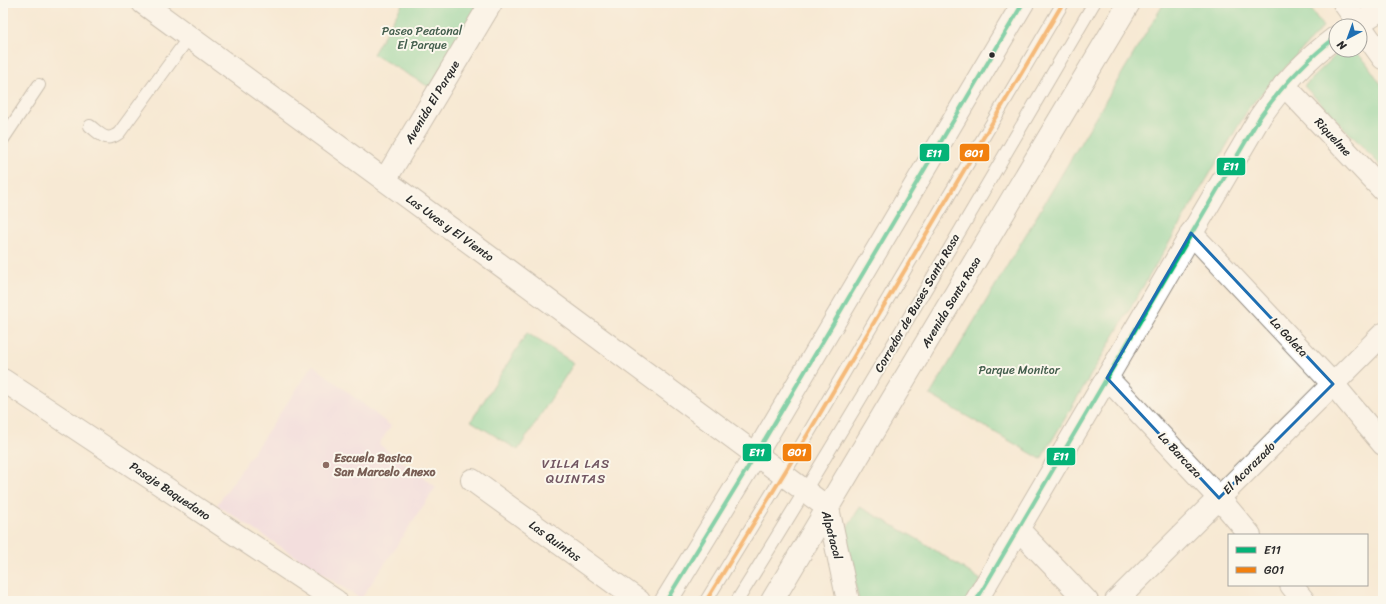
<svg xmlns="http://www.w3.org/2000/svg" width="1386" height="604" font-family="Sriracha,sans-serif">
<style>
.built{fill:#edd1e9}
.green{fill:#7bd59b;stroke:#538063}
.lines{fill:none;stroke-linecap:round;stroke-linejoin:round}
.lane-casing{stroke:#918a80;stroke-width:14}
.street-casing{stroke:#918a80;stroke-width:24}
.secondary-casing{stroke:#918a80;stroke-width:24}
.primary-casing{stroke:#918a80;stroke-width:24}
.lane{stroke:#fff;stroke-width:12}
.street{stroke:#fff;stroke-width:22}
.secondary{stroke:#fff;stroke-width:22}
.primary{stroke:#fff;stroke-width:22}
.bus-1-casing{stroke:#fbf7ec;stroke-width:7}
.bus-2-casing{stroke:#fbf7ec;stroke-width:7}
.bus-1{stroke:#04b377;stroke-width:4}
.bus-2{stroke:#f2800e;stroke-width:4}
.marked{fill:none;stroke:#1f6fb2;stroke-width:3;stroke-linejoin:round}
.bus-dot{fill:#2b2b2b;stroke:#fbf7ec;stroke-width:1.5}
.education-dot{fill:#8d6e63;stroke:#fbf7ec;stroke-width:1.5}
.labels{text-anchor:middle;stroke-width:4;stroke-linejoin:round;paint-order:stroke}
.park-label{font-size:12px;fill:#435e4d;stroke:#fbf7ec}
.street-label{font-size:12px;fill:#2b2b2b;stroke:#fbf7ec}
.education-label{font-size:12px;font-weight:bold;fill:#785e54;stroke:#fbf7ec;text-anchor:start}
.neighbourhood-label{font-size:13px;letter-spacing:1px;fill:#715561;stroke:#fbf7ec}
.line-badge{stroke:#fbf7ec;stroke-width:1.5}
.badge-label{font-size:11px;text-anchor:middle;font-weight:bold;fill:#fff}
</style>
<rect width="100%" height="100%" fill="#fbf7ec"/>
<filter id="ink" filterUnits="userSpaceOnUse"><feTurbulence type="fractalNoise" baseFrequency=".025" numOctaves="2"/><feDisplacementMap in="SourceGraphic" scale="8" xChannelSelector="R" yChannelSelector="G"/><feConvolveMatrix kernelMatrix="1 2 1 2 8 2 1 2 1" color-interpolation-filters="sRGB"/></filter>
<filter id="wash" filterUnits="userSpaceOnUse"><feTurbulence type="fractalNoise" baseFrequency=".012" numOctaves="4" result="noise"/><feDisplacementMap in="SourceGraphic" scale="16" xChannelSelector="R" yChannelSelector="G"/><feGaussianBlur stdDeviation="0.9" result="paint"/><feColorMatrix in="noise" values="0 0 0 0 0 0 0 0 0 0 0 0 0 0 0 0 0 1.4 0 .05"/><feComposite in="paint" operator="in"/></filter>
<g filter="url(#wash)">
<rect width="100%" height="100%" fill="#f7e9d4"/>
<polygon class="built" points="313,365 391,426 379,444 436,487 361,599 217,505"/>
<g class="green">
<polygon points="403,3 482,3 431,88 373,54"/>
<polygon points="1164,3 1307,3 1323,27 1250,106 1041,459 930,395"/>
<polygon points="1354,50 1365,61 1383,87 1383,168 1304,86 1340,51"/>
<polygon points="527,333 574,363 518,450 471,421"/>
<polygon points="860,507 921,541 981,580 967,601 859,601 843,534"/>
</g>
</g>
<g filter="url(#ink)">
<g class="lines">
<defs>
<g id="lane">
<path d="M90,126C101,134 106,143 119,133L189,37"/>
<polyline points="3,139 39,85"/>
<polyline points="706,601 799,449 1063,3"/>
<path d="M737,601C860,404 976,203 1094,3"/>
</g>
<g id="street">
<polyline points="1355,26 1383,8"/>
<polyline points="1284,85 1383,190"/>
<polyline points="385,180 491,3"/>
<polyline points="1191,233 1333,384 1383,444"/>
<polyline points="1107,378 1219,498 1250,535"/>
<polyline points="3,380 336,601"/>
<polyline points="472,480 639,601"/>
<polyline points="1018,529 1087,601"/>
<polyline points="1291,585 1304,601"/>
<path d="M976,601L1260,117C1283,84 1304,61 1336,37"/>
<polyline points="1116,601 1383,334"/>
</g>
<g id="secondary">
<polyline points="143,3 506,269 828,508 848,601"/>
<polyline points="1344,3 1360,26"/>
<polyline points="1360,26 1383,58"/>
</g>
<g id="primary">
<polyline points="666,601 756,454 1023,3"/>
<polyline points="772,601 1129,3"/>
</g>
</defs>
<use href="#lane" class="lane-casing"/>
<use href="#street" class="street-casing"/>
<use href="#secondary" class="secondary-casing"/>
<use href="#primary" class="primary-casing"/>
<use href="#lane" class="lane"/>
<use href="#street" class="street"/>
<use href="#secondary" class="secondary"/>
<use href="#primary" class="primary"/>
<defs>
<g id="bus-1">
<polyline points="666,601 756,454 1023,3"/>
<path d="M976,601L1260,117C1282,86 1306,60 1336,37"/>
</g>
<polyline id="bus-2" points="706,601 799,449 1063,3"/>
</defs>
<use href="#bus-1" class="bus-1-casing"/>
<use href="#bus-2" class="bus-2-casing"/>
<use href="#bus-1" class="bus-1"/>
<use href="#bus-2" class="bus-2"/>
</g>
</g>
<path d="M0 0H1386V604H0ZM1191,233L1333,384L1219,498L1107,378Z" fill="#f7e9d4" fill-opacity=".55" fill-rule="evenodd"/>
<path class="marked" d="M1191,233L1333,384L1219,498L1107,378Z"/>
<circle class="bus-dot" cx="992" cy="55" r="3.5"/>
<circle class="education-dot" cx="326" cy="465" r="4"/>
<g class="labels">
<g class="park-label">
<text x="422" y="35">Paseo Peatonal<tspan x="422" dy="14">El Parque</tspan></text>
<text x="1019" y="374">Parque Monitor</text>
</g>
<g class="street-label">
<text transform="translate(432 102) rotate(-59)" y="4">Avenida El Parque</text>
<text transform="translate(1333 137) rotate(47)" y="4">Riquelme</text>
<text transform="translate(450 228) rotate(36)" y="4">Las Uvas y El Viento</text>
<text transform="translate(951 302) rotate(-59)" y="4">Avenida Santa Rosa</text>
<text transform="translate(917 303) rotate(-60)" y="4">Corredor de Buses Santa Rosa</text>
<text transform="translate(1289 337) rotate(47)" y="4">La Goleta</text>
<text transform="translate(1180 455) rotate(47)" y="4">La Barcaza</text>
<text transform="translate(1249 468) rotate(-45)" y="4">El Acorazado</text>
<text transform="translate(170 491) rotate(34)" y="4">Pasaje Baquedano</text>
<text transform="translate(832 535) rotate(75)" y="4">Alpatacal</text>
<text transform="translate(555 541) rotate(36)" y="4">Las Quintas</text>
</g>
<g class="education-label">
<text x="334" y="462">Escuela Basica<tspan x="334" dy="14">San Marcelo Anexo</tspan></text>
</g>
<g class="neighbourhood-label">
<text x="576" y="468">VILLA LAS<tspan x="576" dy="15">QUINTAS</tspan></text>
</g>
</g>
<g class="line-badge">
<rect x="919" y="143" width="31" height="19" rx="4" fill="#04b377"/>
<rect x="959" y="143" width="31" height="19" rx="4" fill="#f2800e"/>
<rect x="1216" y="157" width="30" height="19" rx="4" fill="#04b377"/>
<rect x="782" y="443" width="30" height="19" rx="4" fill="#f2800e"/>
<rect x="742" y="443" width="30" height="19" rx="4" fill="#04b377"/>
<rect x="1046" y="447" width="30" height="19" rx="4" fill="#04b377"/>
</g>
<g class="badge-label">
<text x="934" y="157">E11</text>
<text x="974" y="157">G01</text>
<text x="1231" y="170">E11</text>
<text x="797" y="456">G01</text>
<text x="757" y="456">E11</text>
<text x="1061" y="460">E11</text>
</g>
<rect width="1386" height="604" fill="none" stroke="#fbf7ec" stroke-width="16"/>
<rect x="1228" y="534" width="140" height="52" fill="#fbf7ec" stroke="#a8a59f"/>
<rect x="1236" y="547" width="20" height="6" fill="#04b377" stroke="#a8a59f"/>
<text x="1264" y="554" font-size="12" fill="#2b2b2b">E11</text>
<rect x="1236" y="567" width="20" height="6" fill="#f2800e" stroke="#a8a59f"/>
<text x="1264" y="574" font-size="12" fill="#2b2b2b">G01</text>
<g transform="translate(1348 38) rotate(221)"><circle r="19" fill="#fbf7ec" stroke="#a8a59f"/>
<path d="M0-3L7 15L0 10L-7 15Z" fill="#1f6fb2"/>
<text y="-6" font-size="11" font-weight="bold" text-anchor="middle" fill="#2b2b2b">N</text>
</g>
</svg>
